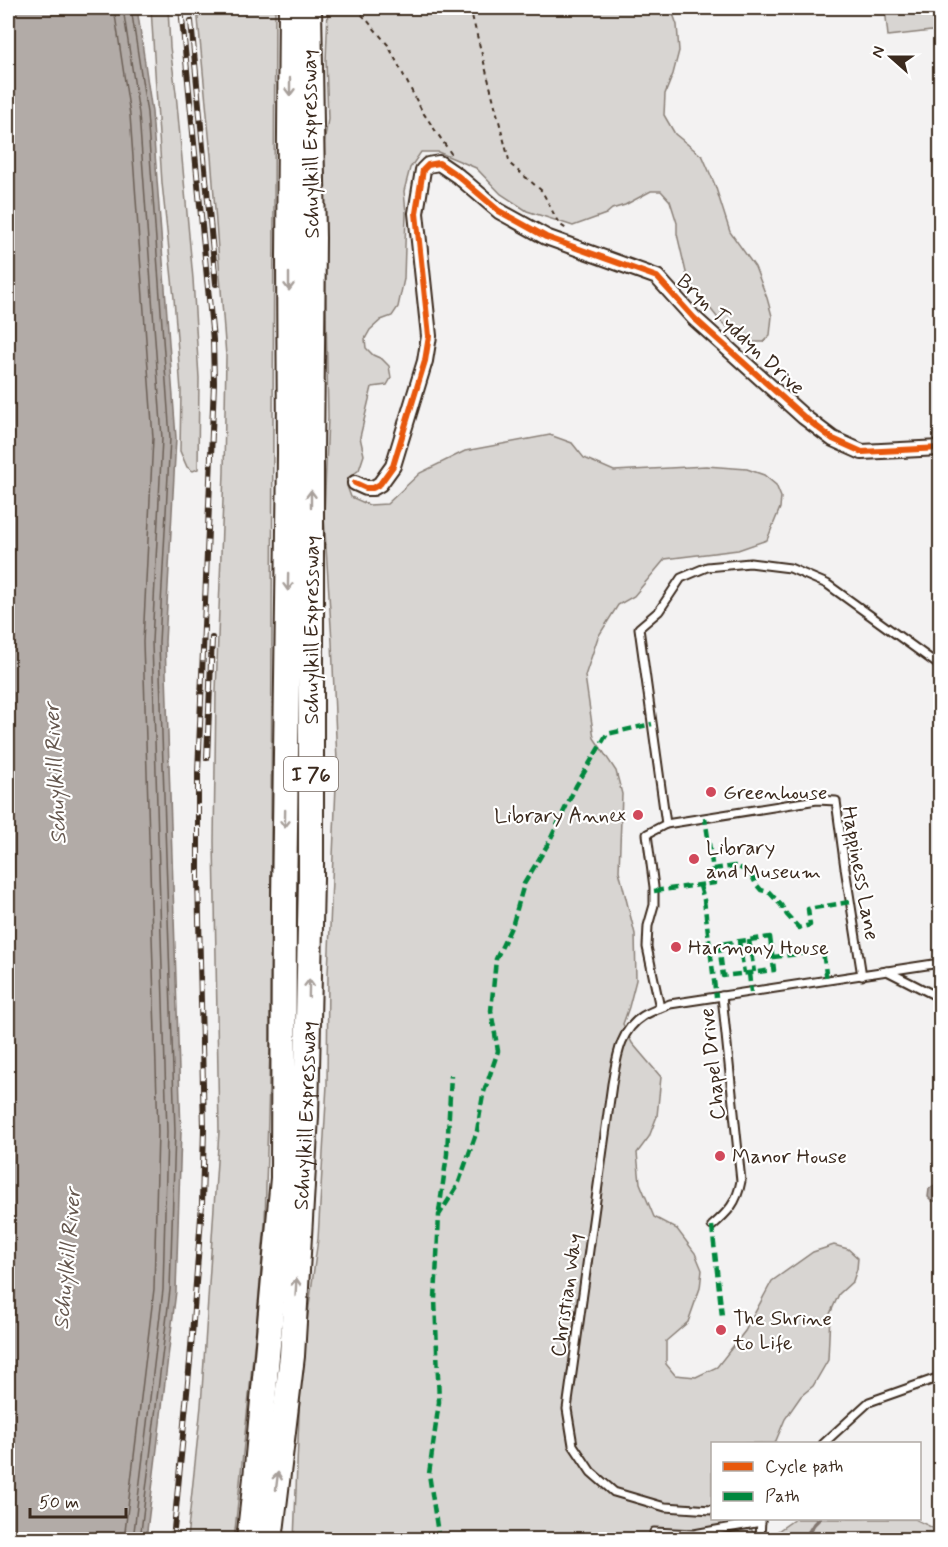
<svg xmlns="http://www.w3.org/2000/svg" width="948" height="1547" font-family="Mynerve,sans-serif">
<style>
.green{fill:#d8d5d2;stroke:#8a8078;stroke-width:1.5}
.water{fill:#b2aba7;stroke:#827770;stroke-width:1.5}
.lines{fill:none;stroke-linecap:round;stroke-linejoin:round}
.shore{stroke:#6b5e55;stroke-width:1.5}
.stream{stroke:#827770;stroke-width:4}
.lane-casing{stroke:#3b2a1e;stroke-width:11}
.street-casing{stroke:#3b2a1e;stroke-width:18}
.highway-casing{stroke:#3b2a1e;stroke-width:28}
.path{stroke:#3b2a1e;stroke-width:2;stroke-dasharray:4.5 4.5;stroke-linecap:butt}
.lane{stroke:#fff;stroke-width:7}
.street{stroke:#fff;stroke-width:14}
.highway{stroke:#fff;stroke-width:24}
.rail-casing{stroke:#3b2a1e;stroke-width:6}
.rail{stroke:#fff;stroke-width:4;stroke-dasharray:11;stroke-linecap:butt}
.quiet{stroke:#00873e;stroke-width:4.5;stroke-dasharray:9 4.5;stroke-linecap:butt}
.cycleway-casing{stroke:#fff;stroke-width:10}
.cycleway{stroke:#e8590c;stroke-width:6}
.oneway{stroke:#a79f9a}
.poi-dot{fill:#d1495b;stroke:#fff;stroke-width:2}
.labels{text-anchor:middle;stroke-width:4.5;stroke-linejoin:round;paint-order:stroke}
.shield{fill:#fff;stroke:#766a62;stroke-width:1.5}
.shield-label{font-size:20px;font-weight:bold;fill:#3b2a1e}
.street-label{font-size:21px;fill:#3b2a1e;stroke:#fff}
.poi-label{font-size:21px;fill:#3b2a1e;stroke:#fff;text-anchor:start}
.water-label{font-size:22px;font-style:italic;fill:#65574e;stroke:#fff}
</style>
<rect width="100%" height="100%" fill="#f3f2f2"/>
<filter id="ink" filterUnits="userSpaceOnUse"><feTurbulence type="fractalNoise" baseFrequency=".0167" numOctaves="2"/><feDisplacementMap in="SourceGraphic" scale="12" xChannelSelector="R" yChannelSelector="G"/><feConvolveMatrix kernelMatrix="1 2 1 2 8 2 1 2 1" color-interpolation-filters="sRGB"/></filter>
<g filter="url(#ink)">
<g class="green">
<polygon points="151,8 168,8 170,47 176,93 193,279 199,378 198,469 193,471 187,467 180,451 181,391 174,298 162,183"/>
<polygon points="197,8 275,8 270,1046 265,1223 256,1328 234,1540 187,1539 201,1406 219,1131 214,842 216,692 224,472 226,356 211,156"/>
<path d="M328,8H671L677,25L679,51L673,74L665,94L664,115L675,134L703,157L715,185L730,232L755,267L767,298L772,316L770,335L763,342H753L739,336L721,322L688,281L677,234V223L670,201L661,191H651L625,205L612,209L606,214L573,226L527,211L501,194L476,168L438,152H421L410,168L404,191L406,213L404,279L398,307L392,316L381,320L370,330L365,339L366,348L373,355L382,359L389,366L391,378L387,385L372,387L360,437L364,455L359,470L351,476L347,486L351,497L369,505L387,504L420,473L465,451L550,435L572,443L584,458L614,471L706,466L747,469L764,475L776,485L781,497L780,508L767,540L738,550L665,559L634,596L618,605L598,637L585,676L594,738L616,771L622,794L619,871L635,934L636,980L629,1007L623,1024L632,1043L661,1077L657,1116L649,1137L637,1153L640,1183L654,1217L677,1229L695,1253L702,1270L700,1288L688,1322L666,1341V1364L675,1375L696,1377L717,1367L745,1331L772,1281L813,1252L834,1245L848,1249L858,1258L857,1269L853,1281L839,1294L830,1314L828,1360L813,1386L801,1396L785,1419L775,1443L712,1444V1518L752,1519L751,1528L753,1533H775L795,1519H915C924,1525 940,1527 940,1539L294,1540L301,1366L318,1239L327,1085L328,974L337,762L332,642L324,516L328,417L323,150L328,119L326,61Z"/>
<polygon points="885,8 940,8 940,30 888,36"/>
</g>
<g class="water">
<polygon points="8,8 137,8 152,112 176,438 165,642 181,1132 176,1291 146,1539 8,1539"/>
<polygon points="940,1185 940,1201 932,1201 928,1197 929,1189 933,1186"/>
</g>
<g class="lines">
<g class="shore">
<polyline points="114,8 130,115 153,438 143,642 158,1132 154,1289 124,1540"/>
<polyline points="123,8 139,114 162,438 152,642 167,1132 163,1290 133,1540"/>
<polyline points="131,8 147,113 170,438 159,642 175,1132 170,1290 140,1540"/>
</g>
<polyline class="stream" points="804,1540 814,1524 820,1518"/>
<defs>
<g id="lane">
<polyline points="666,824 817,800 836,801 845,868 862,976"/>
<polyline points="887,971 940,998"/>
<polyline points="660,1008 647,947 648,926 654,905 654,887 647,834 666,824 639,628 659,611 681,578 707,567 750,563 790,568 827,584 940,666"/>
<path d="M712,1226C728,1212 737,1203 741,1181L722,996"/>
<polyline points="823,1444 869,1402 940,1377"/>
<path d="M712,1510L665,1507L614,1492L591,1472L573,1445L567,1409L612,1084C617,1058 619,1031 643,1016C651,1011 661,1008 670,1004L940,963"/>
<polyline points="654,1532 694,1534 761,1522"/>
<polyline points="760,1540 761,1518"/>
</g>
<polyline id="street" points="355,483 366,488 373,488 380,484 393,466 425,361 429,336 416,213 423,170 428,165 439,163 458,176 499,211 546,237 657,277 694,318 804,417 833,439 862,452 940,448"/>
<g id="highway">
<polyline points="249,1540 256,1478 283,1178 284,903 290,454 289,255 291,8"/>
<path id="s1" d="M270,1540L292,1356L306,1116L311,878V459L313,238L309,8"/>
</g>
</defs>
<use href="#lane" class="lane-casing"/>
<use href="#street" class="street-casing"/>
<use href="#highway" class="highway-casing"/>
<g class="path">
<polyline points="356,8 356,9 366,19 388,45 422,111 452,155"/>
<polyline points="470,8 510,164 542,191 559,224 568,230"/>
</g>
<use href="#lane" class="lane"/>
<use href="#street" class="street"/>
<use href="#highway" class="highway"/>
<defs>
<g id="rail">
<polyline points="191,21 216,284"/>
<polyline points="207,758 212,638"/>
<polyline points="173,1540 190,1361 202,1204 204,1128 198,877 198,773 214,383 213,340 181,8"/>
</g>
</defs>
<use href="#rail" class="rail-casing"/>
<use href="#rail" class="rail"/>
<g class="quiet">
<polyline points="713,869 735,866 750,872 756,884 761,890 769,892 781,905 787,915 799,928 810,925 808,909 850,902"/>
<polyline points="700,886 704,900 716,997"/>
<polyline points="654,891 715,883 705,818"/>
<polygon points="770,937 774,970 723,976 719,944"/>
<polyline points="749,940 754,972"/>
<polyline points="739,941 744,973"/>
<polyline points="773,957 823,951 827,981"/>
<polyline points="749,973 751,992"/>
<polyline points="439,1212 447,1154 451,1075"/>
<polyline points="712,1226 722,1316"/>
<polyline points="439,1540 429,1474 439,1402 435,1299 439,1215 458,1185 477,1131 483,1095 498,1051 491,1011 496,959 513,923 524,884 548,844 576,786 607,734 652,724"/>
</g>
<defs>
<polyline id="cycleway" points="355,483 366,488 373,488 380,484 393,466 425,361 429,336 416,213 423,170 428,165 439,163 458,176 499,211 546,237 657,277 694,318 804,417 833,439 862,452 940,448"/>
</defs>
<use href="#cycleway" class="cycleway-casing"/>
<use href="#cycleway" class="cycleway"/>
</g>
<defs><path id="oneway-shaft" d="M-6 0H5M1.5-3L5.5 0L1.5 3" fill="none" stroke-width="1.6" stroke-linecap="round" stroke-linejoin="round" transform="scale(1.5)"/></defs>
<g class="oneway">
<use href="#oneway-shaft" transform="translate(290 87) rotate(90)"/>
<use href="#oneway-shaft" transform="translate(289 282) rotate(90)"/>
<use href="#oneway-shaft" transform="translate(311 499) rotate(-90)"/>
<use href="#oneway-shaft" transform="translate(288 582) rotate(91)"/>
<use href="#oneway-shaft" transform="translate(285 819) rotate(91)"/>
<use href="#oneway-shaft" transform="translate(309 988) rotate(-89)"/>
<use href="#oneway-shaft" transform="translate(296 1287) rotate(-87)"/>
<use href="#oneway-shaft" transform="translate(277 1481) rotate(-83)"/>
</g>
</g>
<g class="poi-dot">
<circle cx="711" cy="792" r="6"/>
<circle cx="638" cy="815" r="6"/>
<circle cx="694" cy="859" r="6"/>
<circle cx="676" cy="947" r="6"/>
<circle cx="720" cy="1156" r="6"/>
<circle cx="721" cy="1330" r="6"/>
</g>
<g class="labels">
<rect class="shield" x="284" y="757" width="54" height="34" rx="4.5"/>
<g class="shield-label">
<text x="311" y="781">I 76</text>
</g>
<g class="street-label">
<text transform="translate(310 144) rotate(-91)" y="7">Schuylkill Expressway</text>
<text transform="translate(741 334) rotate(43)" y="7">Bryn Tyddyn Drive</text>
<text transform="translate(311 630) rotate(-90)" y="7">Schuylkill Expressway</text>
<text transform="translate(861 873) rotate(80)" y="7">Happiness Lane</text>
<text transform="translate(712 1064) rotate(-96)" y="7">Chapel Drive</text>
<text dy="7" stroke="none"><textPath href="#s1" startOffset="426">Schuylkill Expressway</textPath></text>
<text transform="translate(566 1295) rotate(-82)" y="7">Christian Way</text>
</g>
<g class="poi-label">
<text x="723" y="799">Greenhouse</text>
<text x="626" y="822" text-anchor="end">Library Annex</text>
<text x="706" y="854">Library<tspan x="706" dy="24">and Museum</tspan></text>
<text x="688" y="954">Harmony House</text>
<text x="732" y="1163">Manor House</text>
<text x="733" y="1325">The Shrine<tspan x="733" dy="24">to Life</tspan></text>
</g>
<g class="water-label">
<text transform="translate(54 774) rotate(-93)" y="8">Schuylkill River</text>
<text transform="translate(66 1259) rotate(-85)" y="8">Schuylkill River</text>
</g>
</g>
<rect width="948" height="1547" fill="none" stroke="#fff" stroke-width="30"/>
<rect x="15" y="15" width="918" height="1517" fill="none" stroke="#3b2a1e" stroke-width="2" filter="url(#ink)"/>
<rect x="711" y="1442" width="210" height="78" fill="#ffffff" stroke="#b1aaa5" stroke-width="1.5"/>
<rect x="723" y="1462" width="30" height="9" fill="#e8590c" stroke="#b1aaa5" stroke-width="1.5"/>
<text x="765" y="1472" font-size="18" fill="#3b2a1e">Cycle path</text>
<rect x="723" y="1492" width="30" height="9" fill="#00873e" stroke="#b1aaa5" stroke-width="1.5"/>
<text x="765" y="1502" font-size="18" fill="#3b2a1e">Path</text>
<g transform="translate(891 57) rotate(291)" stroke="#ffffff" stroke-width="4.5" paint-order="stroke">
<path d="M0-4.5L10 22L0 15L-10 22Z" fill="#3b2a1e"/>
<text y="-9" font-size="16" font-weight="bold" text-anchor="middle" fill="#3b2a1e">N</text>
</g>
<path d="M30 1508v9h96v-9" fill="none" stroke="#3b2a1e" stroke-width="3"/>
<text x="39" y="1508" font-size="18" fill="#3b2a1e" stroke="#ffffff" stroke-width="4.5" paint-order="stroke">50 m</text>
</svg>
